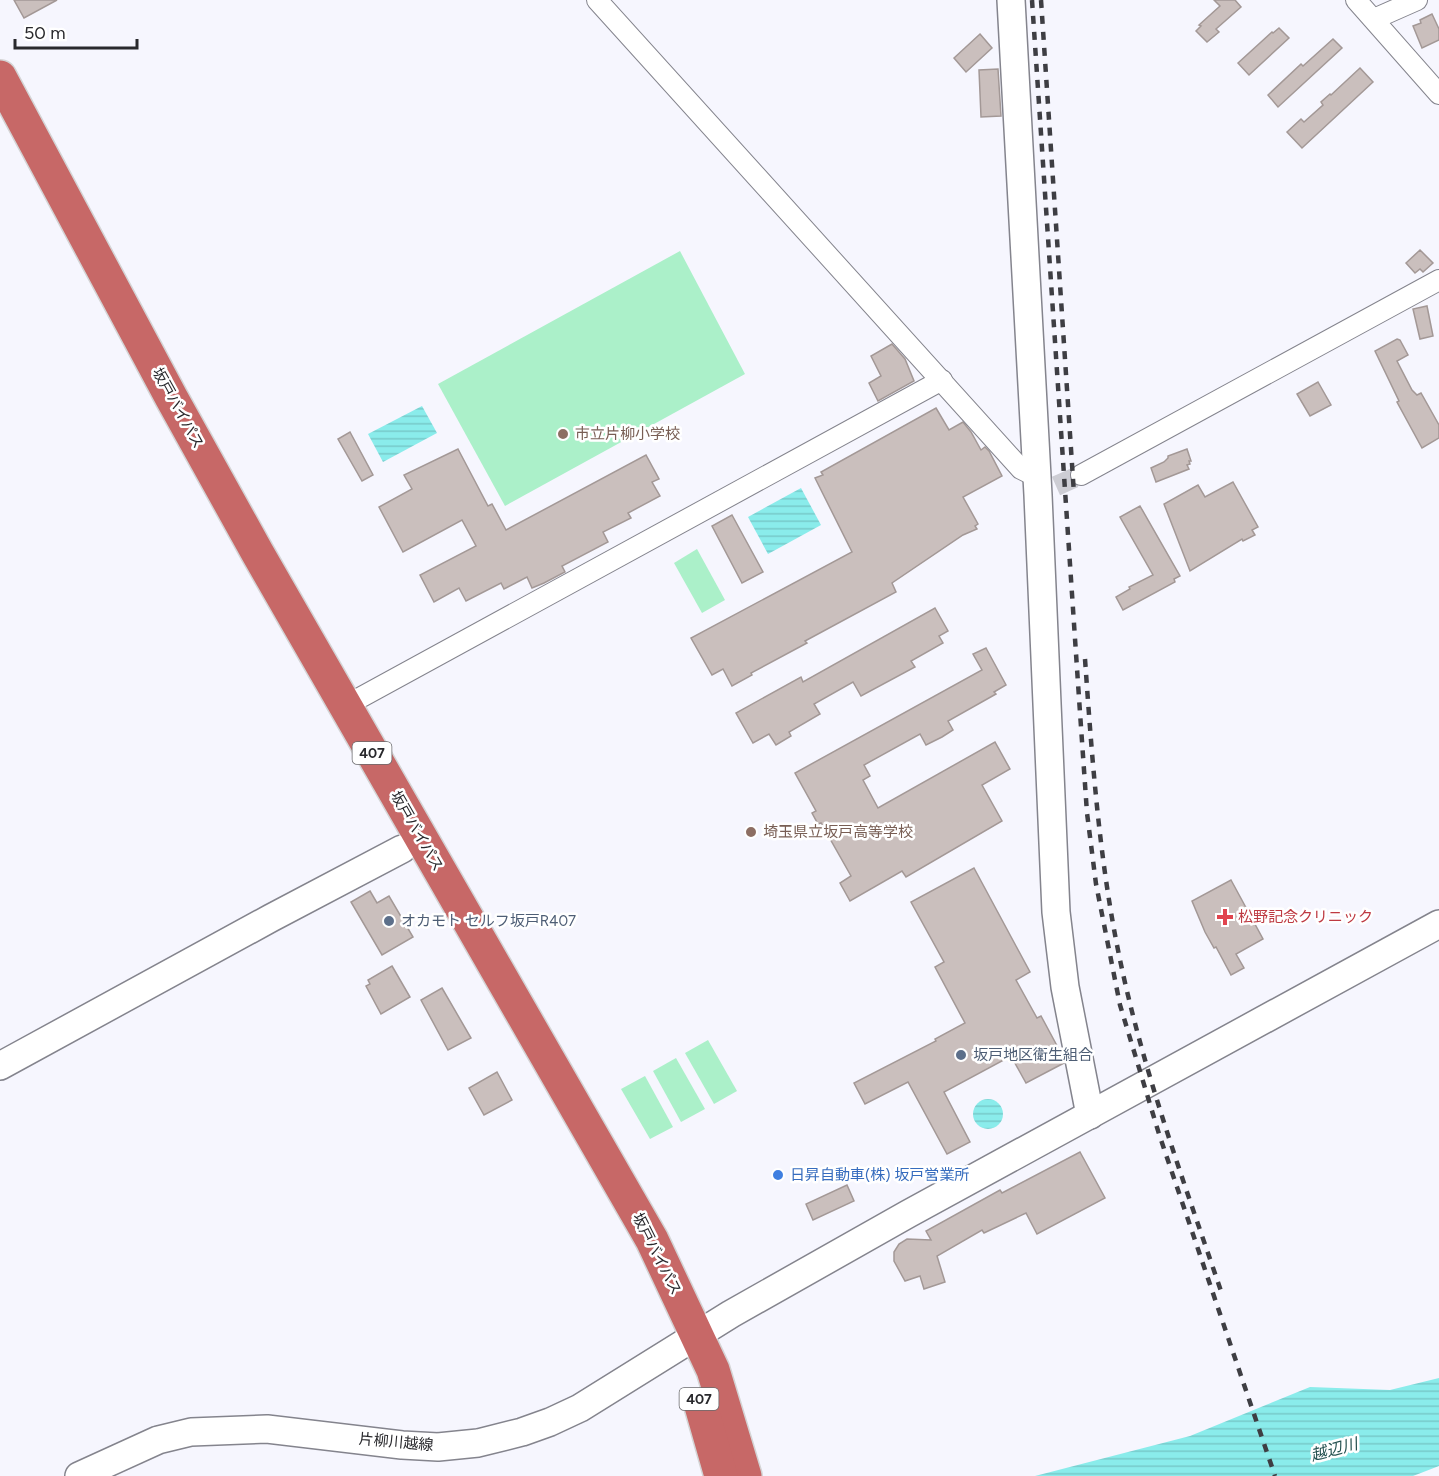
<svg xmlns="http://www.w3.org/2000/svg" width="1439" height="1476" font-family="Figtree,'Noto Sans JP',sans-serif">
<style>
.pitch{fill:#abf0c9}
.water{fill:url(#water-rules)}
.building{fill:#cabfbd;stroke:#a39896;stroke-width:1.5}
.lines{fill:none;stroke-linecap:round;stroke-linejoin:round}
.street-tunnel{stroke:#cdcdd4;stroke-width:20;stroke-dasharray:20 10;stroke-linecap:butt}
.street-casing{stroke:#84848d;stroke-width:22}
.secondary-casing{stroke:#84848d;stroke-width:30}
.highway-casing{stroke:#d4d4d5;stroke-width:36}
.street{stroke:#fff;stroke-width:20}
.secondary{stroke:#fff;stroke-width:27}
.highway{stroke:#c76867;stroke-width:33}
.rail{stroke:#3e3e43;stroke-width:4.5;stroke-dasharray:8 8;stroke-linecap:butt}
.education-dot{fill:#8d6e63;stroke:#fff;stroke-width:2}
.health-dot{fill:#e0444e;stroke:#fff;stroke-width:2}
.service-dot{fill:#5c6f8a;stroke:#fff;stroke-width:2}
.shop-dot{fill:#3f7fe0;stroke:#fff;stroke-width:2}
.labels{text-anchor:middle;stroke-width:5;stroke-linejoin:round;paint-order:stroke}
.shield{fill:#fff;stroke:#69696c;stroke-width:1.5}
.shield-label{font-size:14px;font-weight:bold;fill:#29292d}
.street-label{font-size:15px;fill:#29292d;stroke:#fff}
.education-label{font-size:15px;fill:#785e54;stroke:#fff;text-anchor:start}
.health-label{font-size:15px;fill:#be3a42;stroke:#fff;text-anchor:start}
.service-label{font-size:15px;fill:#4e5e75;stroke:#fff;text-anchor:start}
.shop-label{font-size:15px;fill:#366cbe;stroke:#fff;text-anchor:start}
.water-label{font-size:16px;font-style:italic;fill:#245150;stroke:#fff}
</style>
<defs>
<pattern id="water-rules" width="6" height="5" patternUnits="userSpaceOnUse" patternTransform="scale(1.5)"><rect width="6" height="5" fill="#8aeceb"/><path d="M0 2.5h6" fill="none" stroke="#77caca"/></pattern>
</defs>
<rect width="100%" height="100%" fill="#f6f6fe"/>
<g class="pitch">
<polygon points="680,251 745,374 505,506 438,384"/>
<polygon points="697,549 725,600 702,613 674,563"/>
<polygon points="708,1040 737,1091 714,1104 685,1053"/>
<polygon points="676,1058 705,1109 681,1122 653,1071"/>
<polygon points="645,1076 673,1127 650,1139 621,1089"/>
</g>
<g class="water">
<polygon points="422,406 437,433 383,462 368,434"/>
<polygon points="801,488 821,525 768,554 748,517"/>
<circle cx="988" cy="1114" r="15"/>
<polygon points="1439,1378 1439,1466 1413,1476 1035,1476 1190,1436 1310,1387 1390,1390"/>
</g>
<g class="building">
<polygon points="14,0 57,0 24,18"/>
<polygon points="1214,0 1235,0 1241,7 1216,29 1219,32 1207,42 1196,31 1201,26 1199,25 1220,6"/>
<polygon points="1432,14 1439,29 1439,40 1422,48 1413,26 1421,23 1420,20"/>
<polygon points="1279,28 1289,38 1249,75 1238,63 1272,32 1273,33"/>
<polygon points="980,34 992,48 966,72 954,58"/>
<polygon points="1333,39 1342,48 1278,107 1268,95 1301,64 1303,66"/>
<polygon points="1360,68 1373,82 1302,148 1287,132 1301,119 1304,122 1323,105 1321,102 1330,94 1331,95"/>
<polygon points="998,69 1001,116 981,117 979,70"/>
<polygon points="1420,250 1433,263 1423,272 1420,269 1415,273 1406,263"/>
<polygon points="1427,306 1433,336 1420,339 1413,309"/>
<polygon points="1397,339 1400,340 1408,355 1397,361 1412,390 1417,395 1421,393 1439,425 1439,438 1422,448 1397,402 1399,401 1375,351"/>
<polygon points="892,344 905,359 914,381 878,401 869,383 881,376 871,356"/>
<polygon points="1318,382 1331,405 1310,416 1297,394"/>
<polygon points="936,408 949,430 963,422 971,432 981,450 985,447 989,451 1002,476 963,497 978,524 975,526 977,529 963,535 892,583 896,592 805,641 807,643 751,673 752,675 732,686 723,669 712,675 691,638 852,552 815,478 823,475 821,472"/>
<polygon points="350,432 373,475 362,481 338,439"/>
<polygon points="458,449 488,506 492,504 506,530 646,455 659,479 652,482 660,496 628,513 631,518 603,532 608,542 562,566 565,572 544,583 532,588 527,577 504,589 501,583 466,601 459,588 434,602 420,575 476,546 462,520 403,552 379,507 412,489 404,475"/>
<polygon points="1187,449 1191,461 1189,461 1190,464 1187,465 1189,469 1156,482 1151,468 1164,462 1168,458 1168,456"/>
<polygon points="1233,482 1258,527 1252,530 1255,535 1243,541 1242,539 1190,571 1164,504 1198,485 1205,497"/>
<polygon points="1140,506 1180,576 1174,579 1175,582 1123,610 1116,597 1130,589 1129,587 1153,575 1120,517"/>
<polygon points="732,515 763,572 742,583 712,526"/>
<polygon points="935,608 948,631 939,636 943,643 911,661 915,667 861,696 853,682 814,704 820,714 789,732 791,736 776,745 769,734 753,743 736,713 801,677 803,682"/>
<polygon points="986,648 1006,685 994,692 996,694 948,721 953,730 942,737 926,745 920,734 864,765 870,776 863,780 878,808 995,742 1010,769 982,785 1002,821 906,877 902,871 850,901 840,883 851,876 821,823 818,824 812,813 816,811 795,773 982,670 973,654"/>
<polygon points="974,868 1030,972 1016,980 1037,1018 1041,1016 1062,1055 1064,1063 1026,1083 1011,1056 944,1092 970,1142 947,1154 908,1082 865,1104 854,1083 936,1041 935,1039 965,1023 935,967 944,962 911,902"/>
<polygon points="1231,880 1263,939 1236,954 1244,968 1231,975 1216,947 1214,948 1205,932 1192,901"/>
<polygon points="370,891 377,903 389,896 413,937 382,955 351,902"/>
<polygon points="392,966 410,997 381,1014 366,986 370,984 368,980"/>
<polygon points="442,988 471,1038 448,1050 421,1000"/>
<polygon points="497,1072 512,1100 484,1115 469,1088"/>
<polygon points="1080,1152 1105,1198 1037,1234 1026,1213 984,1233 982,1230 937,1256 945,1282 924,1289 920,1276 905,1281 894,1261 894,1252 899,1244 907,1239 931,1240 926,1231 1000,1190 1002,1193"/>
<polygon points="847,1185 854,1201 813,1220 806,1204"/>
</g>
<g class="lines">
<polyline class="street-tunnel" points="1056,486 1081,475"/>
<defs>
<g id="street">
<polyline points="597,0 1021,469 1037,477"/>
<polyline points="1356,0 1439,94"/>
<polyline points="1374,19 1417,0"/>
<polyline points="1081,475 1439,280"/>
<polyline points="345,706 942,380"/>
</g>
<g id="secondary">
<polyline points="1011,0 1038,495 1056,912 1065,987 1090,1115"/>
<polyline points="0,1066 271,918 402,849"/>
<polyline points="79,1476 158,1440 191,1432 267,1429 402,1445 438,1447 478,1443 522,1432 550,1422 580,1408 731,1314 908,1214 1439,924"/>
</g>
<g id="highway">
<polyline points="0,77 171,397 257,552 652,1240 713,1370 745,1476"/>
<polyline points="701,1406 721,1476"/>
</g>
</defs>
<use href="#street" class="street-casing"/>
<use href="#secondary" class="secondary-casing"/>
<use href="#highway" class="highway-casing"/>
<use href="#street" class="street"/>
<use href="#secondary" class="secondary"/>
<use href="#highway" class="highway"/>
<g class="rail">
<polyline points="1032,0 1079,698 1087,813 1096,884 1120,1005 1159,1134 1275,1476"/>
<polyline points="1041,0 1074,494"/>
<path d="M1085,659C1092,758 1099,858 1119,955C1143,1072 1185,1185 1223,1297"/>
</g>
</g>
<g class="education-dot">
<circle cx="563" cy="434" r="6"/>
<circle cx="751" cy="832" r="6"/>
</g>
<path class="health-dot" d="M1222 908h6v6h6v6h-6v6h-6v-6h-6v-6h6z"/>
<g class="service-dot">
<circle cx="389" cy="921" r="6"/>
<circle cx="961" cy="1055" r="6"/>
</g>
<circle class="shop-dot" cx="778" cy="1175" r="6"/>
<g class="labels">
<g class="shield">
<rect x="352.5" y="742" width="39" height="22" rx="4.5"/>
<rect x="679.5" y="1388" width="39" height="22" rx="4.5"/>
</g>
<g class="shield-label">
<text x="372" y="758">407</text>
<text x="699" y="1404">407</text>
</g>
<g class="street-label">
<text transform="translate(178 408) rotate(61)" y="5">坂戸バイパス</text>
<text transform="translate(417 831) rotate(60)" y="5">坂戸バイパス</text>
<text transform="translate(657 1254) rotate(63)" y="5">坂戸バイパス</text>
<text transform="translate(396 1442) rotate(5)" y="5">片柳川越線</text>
</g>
<g class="education-label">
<text x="575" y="439">市立片柳小学校</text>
<text x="763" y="837">埼玉県立坂戸高等学校</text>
</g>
<g class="health-label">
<text x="1238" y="922">松野記念クリニック</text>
</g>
<g class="service-label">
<text x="401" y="926">オカモト セルフ坂戸R407</text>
<text x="973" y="1060">坂戸地区衛生組合</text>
</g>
<g class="shop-label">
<text x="790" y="1180">日昇自動車(株) 坂戸営業所</text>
</g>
<g class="water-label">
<text transform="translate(1334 1449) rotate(-15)" y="6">越辺川</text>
</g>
</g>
<path d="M15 39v9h122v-9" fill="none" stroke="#29292d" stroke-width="3"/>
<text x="24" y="39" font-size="18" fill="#29292d" stroke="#ffffff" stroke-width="4.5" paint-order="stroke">50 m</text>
</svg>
